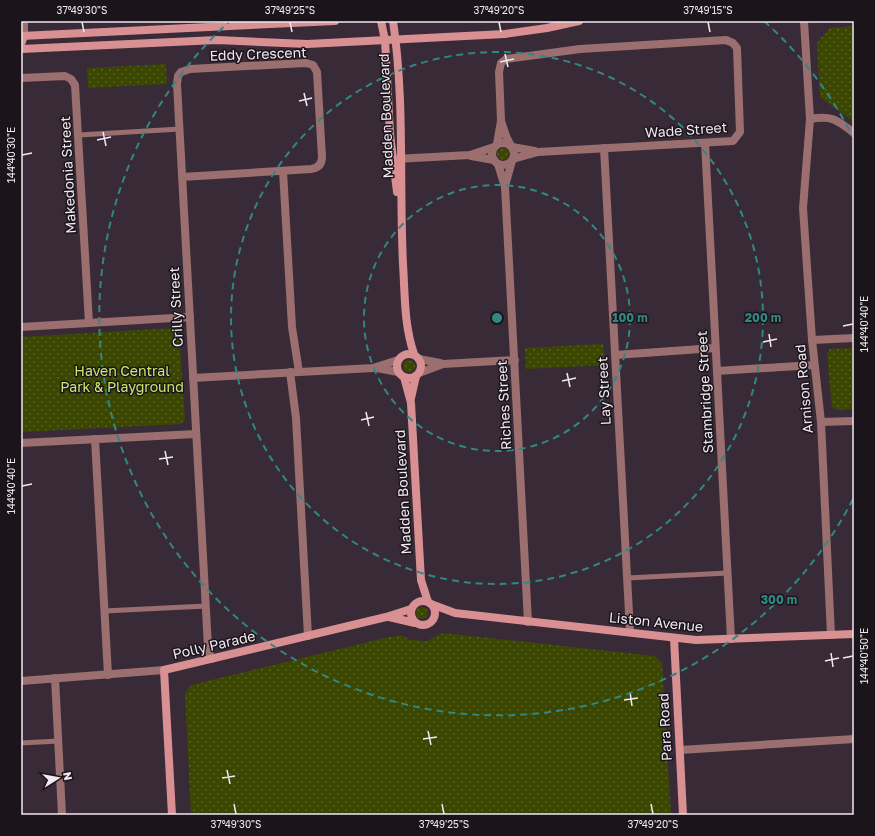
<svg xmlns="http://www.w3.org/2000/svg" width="875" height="836" font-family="'Golos Text',sans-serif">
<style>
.park{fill:url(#park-dots)}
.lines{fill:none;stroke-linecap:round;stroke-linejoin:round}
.lane{stroke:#9b6e6f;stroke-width:5}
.street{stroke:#9b6e6f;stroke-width:8}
.secondary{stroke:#d89093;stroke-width:8}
.ticks{fill:none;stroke:#f1e8f1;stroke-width:1.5}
.ring{fill:none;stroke:#318782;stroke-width:2;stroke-dasharray:7 5}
.labels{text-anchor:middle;stroke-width:3;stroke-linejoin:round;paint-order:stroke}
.street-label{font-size:14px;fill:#f1e8f1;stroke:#1b151b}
.park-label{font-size:14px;fill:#cce969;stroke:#1b151b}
.centre{fill:#318782;stroke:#1b151b;stroke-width:2}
.ring-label{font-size:12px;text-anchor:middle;font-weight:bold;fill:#318782;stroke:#1b151b;stroke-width:3;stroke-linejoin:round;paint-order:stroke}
.neatline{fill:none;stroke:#f1e8f1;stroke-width:1.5}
.ticks-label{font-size:10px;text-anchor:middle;fill:#f1e8f1}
</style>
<defs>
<pattern id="park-dots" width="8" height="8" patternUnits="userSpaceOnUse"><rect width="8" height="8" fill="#3b4700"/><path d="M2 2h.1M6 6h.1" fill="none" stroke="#586226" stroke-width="1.8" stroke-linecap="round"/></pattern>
</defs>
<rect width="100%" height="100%" fill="#382b37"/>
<g class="park">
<polygon points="854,26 854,122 820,97 817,43 830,28"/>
<polygon points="166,64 167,84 88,88 87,68"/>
<circle cx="503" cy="154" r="6"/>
<polygon points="175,328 179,332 185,420 181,424 21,432 21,337"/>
<polygon points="603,344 605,365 526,369 525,348"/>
<polygon points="854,348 854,409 837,410 832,407 827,354 830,349"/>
<circle cx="409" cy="366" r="6"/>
<circle cx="422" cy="613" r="6"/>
<polygon points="443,633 655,656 662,663 671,815 191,815 185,693 191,685 385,638 401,635 410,640 427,641"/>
</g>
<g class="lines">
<g class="lane">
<polyline points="79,135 180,129"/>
<polyline points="627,578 728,573"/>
<polyline points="104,611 206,606"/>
<polyline points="21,743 59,741"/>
</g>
<g class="street">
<polyline points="24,21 24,36"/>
<polyline points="804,21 810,119 803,208 812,340 821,422 831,635"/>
<polyline points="21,78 65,76 71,79 75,85 89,323"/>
<path d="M810,119C832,115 837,120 854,133"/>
<circle cx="503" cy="154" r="11"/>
<polyline points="705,143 731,639"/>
<polyline points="497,144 501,121"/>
<polyline points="511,146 506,136 501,121 499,72 501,63 506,59 580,49 726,40 733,43 737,48 740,132 733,141 538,152 513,159"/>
<polyline points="512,147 535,151"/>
<polyline points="604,148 630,632"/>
<polyline points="471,156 494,160"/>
<polyline points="395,159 470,155 494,147"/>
<polyline points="498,164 505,187 528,622"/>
<polyline points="283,171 292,327 299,372"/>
<path d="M182,177L311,169C318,168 322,164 322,157L317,72L313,65L306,63L190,69L181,72L178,76L177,84L208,647L211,659"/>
<polyline points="505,186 512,161"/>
<polyline points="21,327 190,317"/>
<polyline points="812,340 854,338"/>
<polyline points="615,355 715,348"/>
<polyline points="419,359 440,363"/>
<polyline points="377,368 398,372"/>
<polyline points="717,371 814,365"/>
<polyline points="290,372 296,418 308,636"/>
<polyline points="419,373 443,364 515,360"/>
<polyline points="193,378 373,368 398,360"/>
<polyline points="821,422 854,421"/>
<polyline points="95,439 108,675"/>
<polyline points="21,443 196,434"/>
<polyline points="55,678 62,815"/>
<polyline points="21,681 164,670"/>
<polyline points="680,750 854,739"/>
</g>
<g class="secondary">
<polyline points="381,21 385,40 390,134 397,192"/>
<path d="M393,21C405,101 399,183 403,264C405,295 404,325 414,354"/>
<polyline points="21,36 335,21"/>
<polyline points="21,44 24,36"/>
<polyline points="21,49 217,40 307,44 505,34 547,28 579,21"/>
<circle cx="409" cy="366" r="12"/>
<polyline points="404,377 411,403 421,580 428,602"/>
<polyline points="411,398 416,376"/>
<circle cx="423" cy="613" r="12"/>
<polyline points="431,604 455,613 696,640 854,634"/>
<polyline points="389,617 415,623"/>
<polyline points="674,638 683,815"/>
<polyline points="172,815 164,670 386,617 411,609"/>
</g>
</g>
<path class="ticks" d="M82,22L84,32M290,22L292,32M499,22L501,32M708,22L710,32M505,54L508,67M500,62L514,59M304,93L307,106M299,101L312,98M103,132L106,146M97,140L111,137M22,155L32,153M843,326L853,324M769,334L771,347M763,342L777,339M567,373L570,387M562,381L576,378M366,412L369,426M361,420L374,417M165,451L168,465M159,459L173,457M22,486L32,484M831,653L833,667M843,658L853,656M825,661L839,658M630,692L632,706M624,700L638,698M428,731L431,745M423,739L437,737M227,770L230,784M222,778L235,776M234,804L236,814M442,804L444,814M651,804L653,814"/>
<g class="ring">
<circle cx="497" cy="318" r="133"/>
<circle cx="497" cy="318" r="266"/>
<path d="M853 499A399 399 0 1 1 230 21M764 21A399 399 0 0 1 853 137"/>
</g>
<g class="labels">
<g class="street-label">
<text transform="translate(258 54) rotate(-2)" y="5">Eddy Crescent</text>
<text transform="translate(386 116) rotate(-92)" y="5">Madden Boulevard</text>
<text transform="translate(686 130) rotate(-4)" y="5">Wade Street</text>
<text transform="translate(68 175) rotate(-93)" y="5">Makedonia Street</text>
<text transform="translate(176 307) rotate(-93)" y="5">Crilly Street</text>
<text transform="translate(804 389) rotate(-95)" y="5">Arnison Road</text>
<text transform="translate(604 391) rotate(-93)" y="5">Lay Street</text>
<text transform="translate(705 392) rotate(-93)" y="5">Stambridge Street</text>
<text transform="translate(504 405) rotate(-93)" y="5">Riches Street</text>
<text transform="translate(403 492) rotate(-93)" y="5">Madden Boulevard</text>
<text transform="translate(656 622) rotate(6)" y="5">Liston Avenue</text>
<text transform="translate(214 645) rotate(-13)" y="5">Polly Parade</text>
<text transform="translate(665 727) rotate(-93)" y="5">Para Road</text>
</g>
<g class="park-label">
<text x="122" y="376">Haven Central<tspan x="122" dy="16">Park &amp; Playground</tspan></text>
</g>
</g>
<circle cx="497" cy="318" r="6" class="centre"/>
<g class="ring-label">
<text x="630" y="322">100 m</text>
<text x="763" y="322">200 m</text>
<text x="779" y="604">300 m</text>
</g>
<rect width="875" height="836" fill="none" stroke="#1b151b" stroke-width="44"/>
<g transform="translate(58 778) rotate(79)" stroke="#1b151b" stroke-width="3" paint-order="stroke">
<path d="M0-3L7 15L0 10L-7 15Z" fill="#f1e8f1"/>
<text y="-6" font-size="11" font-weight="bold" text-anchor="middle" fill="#f1e8f1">N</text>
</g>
<rect x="22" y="22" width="831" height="792" class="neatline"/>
<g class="ticks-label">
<text x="82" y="14">37°49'30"S</text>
<text x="290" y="14">37°49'25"S</text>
<text x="499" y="14">37°49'20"S</text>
<text x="708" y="14">37°49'15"S</text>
<text transform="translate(11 155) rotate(-90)" y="4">144°40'30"E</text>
<text transform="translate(864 324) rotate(-90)" y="4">144°40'40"E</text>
<text transform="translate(11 486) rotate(-90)" y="4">144°40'40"E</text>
<text transform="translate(864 656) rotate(-90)" y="4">144°40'50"E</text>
<text x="236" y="828">37°49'30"S</text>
<text x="444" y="828">37°49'25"S</text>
<text x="653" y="828">37°49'20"S</text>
</g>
</svg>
